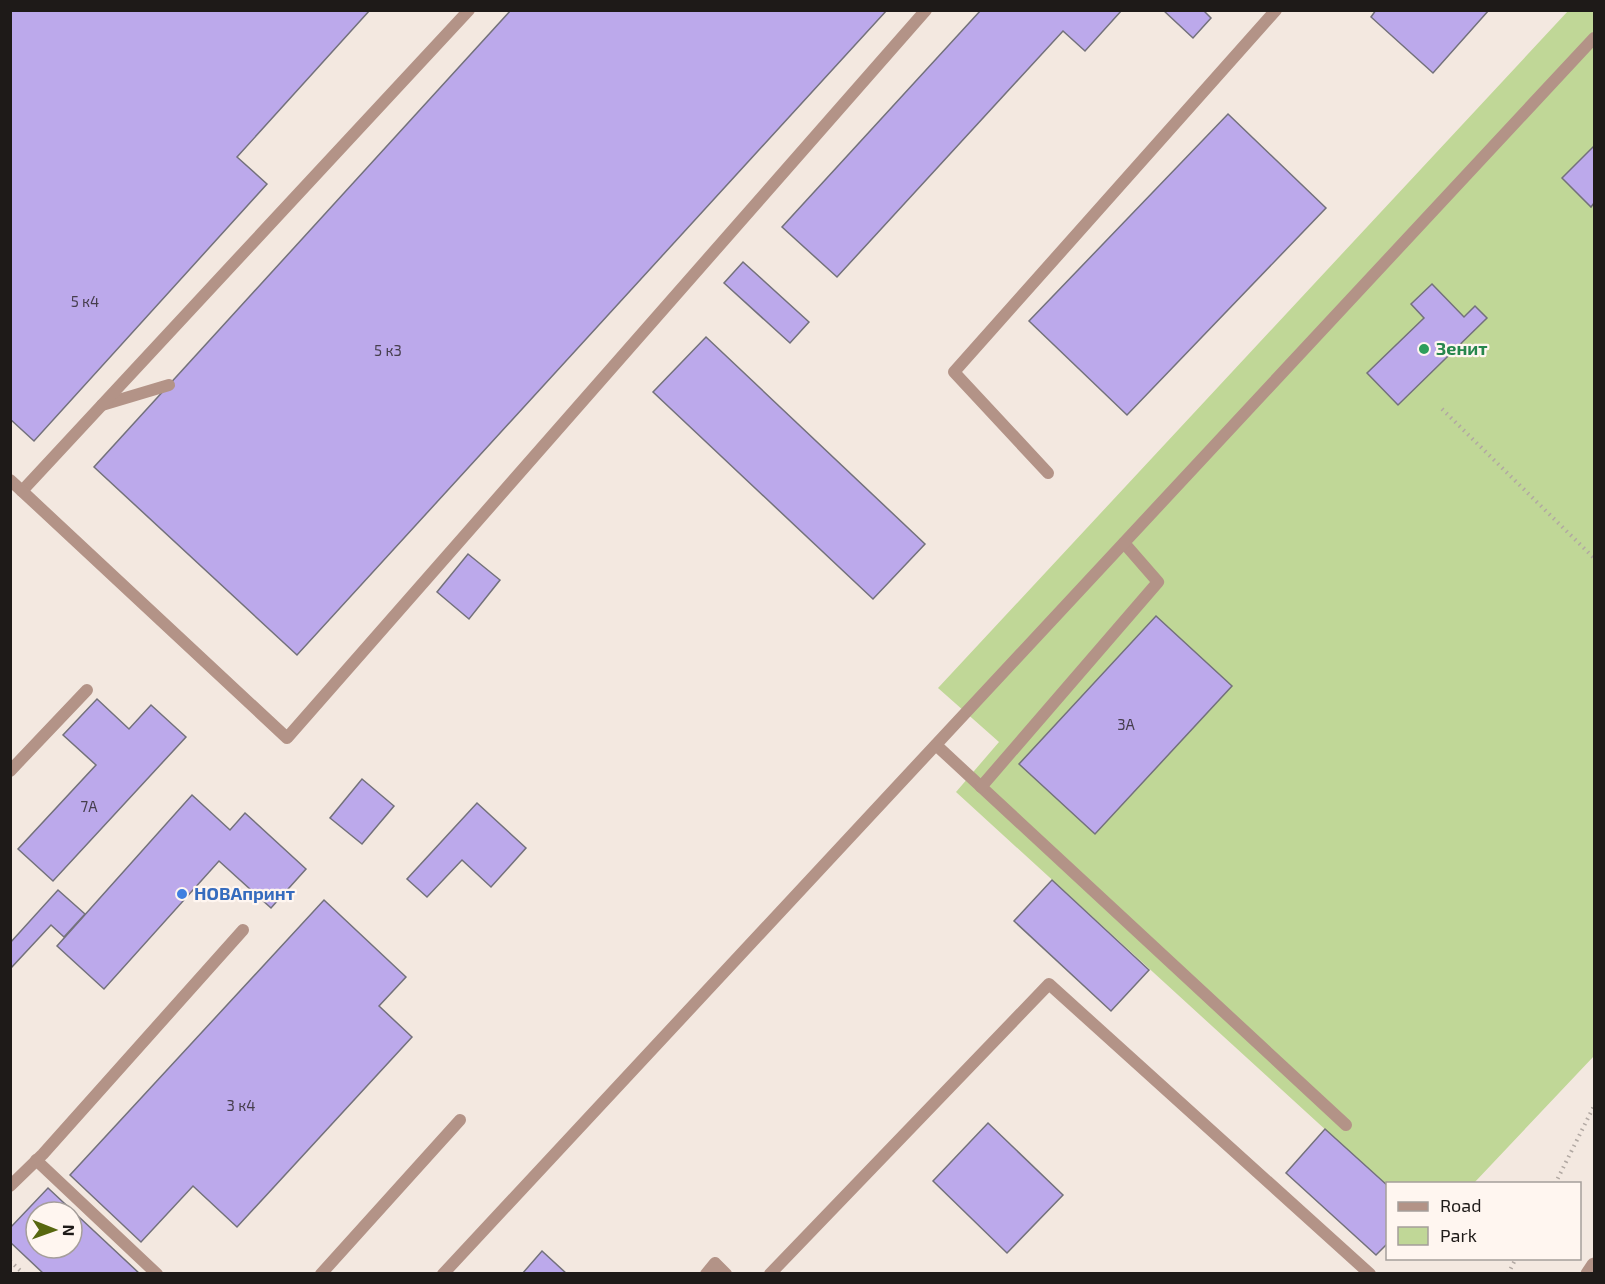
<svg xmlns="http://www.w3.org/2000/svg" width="1605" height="1284" font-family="'Exo 2',sans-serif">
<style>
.green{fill:#c0d797}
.building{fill:#bca9eb;stroke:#73717b;stroke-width:1.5;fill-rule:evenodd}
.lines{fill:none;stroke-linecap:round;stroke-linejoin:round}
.path{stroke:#b1a8a2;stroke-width:4;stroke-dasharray:1.5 4.5;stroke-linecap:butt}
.service{stroke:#b39387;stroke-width:12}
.minor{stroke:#b39387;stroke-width:15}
.leisure-dot{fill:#2e9e5b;stroke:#fff6f0;stroke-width:2}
.shop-dot{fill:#3f7fe0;stroke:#fff6f0;stroke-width:2}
.labels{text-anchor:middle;stroke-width:4.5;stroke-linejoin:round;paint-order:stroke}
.number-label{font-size:15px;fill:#463e4d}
.leisure-label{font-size:18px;font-weight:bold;fill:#27864d;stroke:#fff6f0;text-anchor:start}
.shop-label{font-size:18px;font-weight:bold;fill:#366cbe;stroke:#fff6f0;text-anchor:start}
</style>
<rect width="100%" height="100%" fill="#f3e8e0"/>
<polygon class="green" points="1568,11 1594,11 1594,1056 1474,1183 1388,1184 1387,1186 956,792 999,742 938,688"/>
<g class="building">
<polygon points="10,10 370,10 237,157 267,184 34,441 10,419"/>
<polygon points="511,10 887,10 297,655 94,467"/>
<polygon points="981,10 1122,10 1085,51 1063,31 837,277 782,227"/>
<polygon points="1163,10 1203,10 1211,18 1193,38"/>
<polygon points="1376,10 1489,10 1433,73 1371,17"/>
<polygon points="1228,114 1326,208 1127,415 1029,321"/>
<polygon points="1594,146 1594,203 1591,207 1562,178"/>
<polygon points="743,262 809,322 790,343 724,283"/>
<polygon points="1432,284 1464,317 1475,306 1487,318 1398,405 1367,373 1424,318 1411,304"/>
<polygon points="706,337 925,544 873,599 653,392"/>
<polygon points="468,554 500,580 469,619 437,592"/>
<polygon points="1156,616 1232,686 1095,834 1019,764"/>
<polygon points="97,699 129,729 151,705 186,737 53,881 18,849 96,765 63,735"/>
<polygon points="362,779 394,806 362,844 330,818"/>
<polygon points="192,795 230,830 245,813 306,869 271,908 219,861 104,989 57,946"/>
<polygon points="477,803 526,848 491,887 462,860 427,897 407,879"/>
<polygon points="1052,880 1149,970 1111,1011 1014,921"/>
<polygon points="58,890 85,914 64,937 51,925 10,969 10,943"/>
<polygon points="324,900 406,977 379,1006 412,1037 237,1227 193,1186 141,1242 70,1175"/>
<polygon points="988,1123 1063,1195 1007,1253 933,1181"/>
<polygon points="1325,1129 1388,1186 1388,1243 1376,1255 1286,1173"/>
<path d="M48,1188L140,1274H44L10,1242V1228ZM36,1212H72V1248H36Z"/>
<polygon points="542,1251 567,1274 522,1274"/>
</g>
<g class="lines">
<g class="path">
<polyline points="1442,409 1594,558"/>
<polyline points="1555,1184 1594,1106"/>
<polyline points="10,1261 24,1274"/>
<polyline points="1508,1274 1516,1258"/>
</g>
<g class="service">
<polyline points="102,405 169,385"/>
<polyline points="1048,473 954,372 1276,10"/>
<polyline points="10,480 22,491 469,10"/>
<polyline points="22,491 287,738 926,10"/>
<polyline points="936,745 1346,1125"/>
<polyline points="10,771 87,690"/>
<polyline points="981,787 1158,582 1124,543"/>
<polyline points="36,1160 157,1274"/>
<polyline points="10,1186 43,1154 243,930"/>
<polyline points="321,1274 460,1120"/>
<polyline points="443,1274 1594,38"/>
<polyline points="706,1274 715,1263 726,1274"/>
<polyline points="770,1274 1049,984 1370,1274"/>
</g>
<polyline class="minor" points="1588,1274 1594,1265"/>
</g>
<circle class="leisure-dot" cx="1424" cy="349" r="6"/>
<circle class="shop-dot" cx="182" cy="894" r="6"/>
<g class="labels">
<g class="number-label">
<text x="85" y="307">5 к4</text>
<text x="388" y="356">5 к3</text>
<text x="1126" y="730">3А</text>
<text x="89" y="812">7А</text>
<text x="241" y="1111">3 к4</text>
</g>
<g class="leisure-label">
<text x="1436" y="355">Зенит</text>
</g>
<g class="shop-label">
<text x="194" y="900">НОВАпринт</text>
</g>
</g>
<rect width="1605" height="1284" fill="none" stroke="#1e1a18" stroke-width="24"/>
<rect x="1386" y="1182" width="195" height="78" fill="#fff6f0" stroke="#a59e9a" stroke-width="1.5"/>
<rect x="1398" y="1202" width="30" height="9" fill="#b39387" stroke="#a59e9a" stroke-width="1.5"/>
<text x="1440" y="1212" font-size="18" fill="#1e1a18">Road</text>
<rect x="1398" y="1227" width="30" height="18" fill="#c0d797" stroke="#a59e9a" stroke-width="1.5"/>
<text x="1440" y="1242" font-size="18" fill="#1e1a18">Park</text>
<g transform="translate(54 1230) rotate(91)"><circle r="28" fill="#fff6f0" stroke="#a59e9a" stroke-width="1.5"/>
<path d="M0-4.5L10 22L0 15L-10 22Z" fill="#57670f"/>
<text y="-9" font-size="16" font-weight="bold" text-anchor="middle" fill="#1e1a18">N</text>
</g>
</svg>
